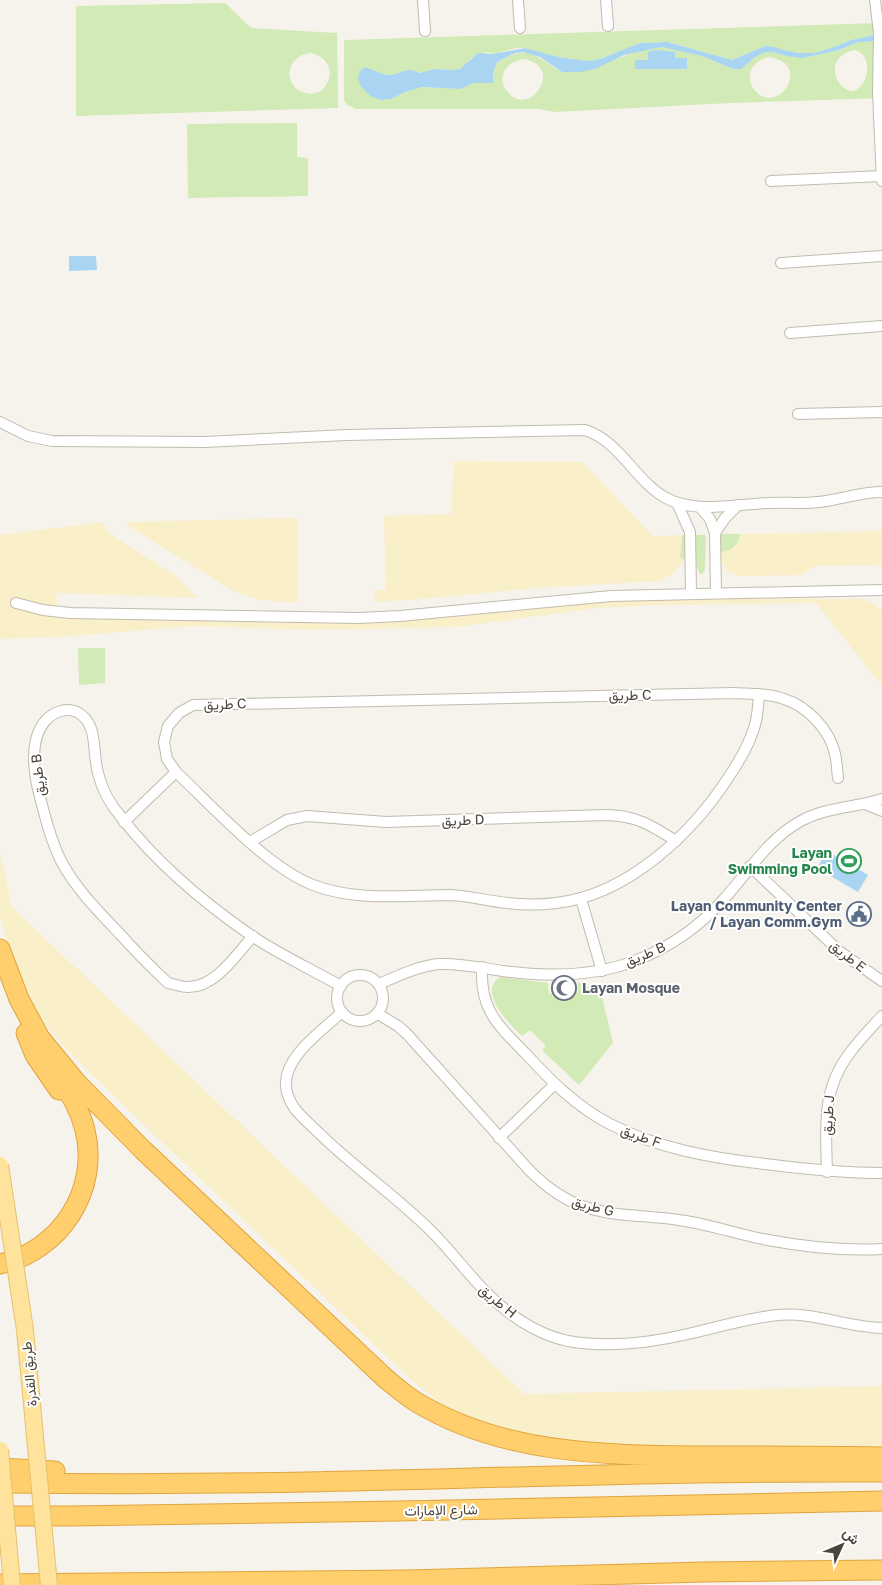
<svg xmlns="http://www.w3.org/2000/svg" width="882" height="1585" font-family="'Golos Text',Vazirmatn,sans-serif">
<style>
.green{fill:#d2eab5;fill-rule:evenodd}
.sand{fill:#f9efc9}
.water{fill:#a9d4f2}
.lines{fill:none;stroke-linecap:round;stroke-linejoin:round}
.minor-casing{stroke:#c2bbae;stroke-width:12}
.motorway-casing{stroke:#e0a43c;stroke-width:21}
.minor{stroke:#fff;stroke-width:10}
.motorway{stroke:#ffcf6e;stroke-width:19}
.primary-bridge-casing{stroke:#e6c16a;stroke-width:18;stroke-linecap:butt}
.primary-bridge{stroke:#ffe39c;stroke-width:16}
.labels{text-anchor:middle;stroke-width:4;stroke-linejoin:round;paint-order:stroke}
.street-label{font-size:14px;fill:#4b4439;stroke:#fff}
.leisure-label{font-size:14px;font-weight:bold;fill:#27864d;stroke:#fff;text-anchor:end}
.service-label{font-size:14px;font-weight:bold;fill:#4e5e75;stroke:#fff;text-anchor:end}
.worship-label{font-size:14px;font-weight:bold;fill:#5b616d;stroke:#fff;text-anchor:start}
</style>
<rect width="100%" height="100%" fill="#f6f3ec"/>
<g class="green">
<path d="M225,3L251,28L337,33L338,108L76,116V6ZM310,53C344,59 329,103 302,92C297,90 293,86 291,81C285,67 296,55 310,53Z"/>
<path d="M878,23L879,34L851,40L834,47L815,53H799L787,51L774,47L765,46L732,60L669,42L640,43L600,59L587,61L558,57L525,48H517L493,54L487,52L471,58L467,64L460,69L451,70L435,69L419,73C408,65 400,75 388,75C380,74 372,69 365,67L381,100L391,99L405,92L422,87L460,89L474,83H492L493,73L497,62C531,43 533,56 562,72L611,61L638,51L661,47L702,56L733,69H741L755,57L765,52H772L787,56L826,52L839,50L858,42L880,41L882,98L730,103L556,112L538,109H356L347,105L344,100V40ZM855,50C882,58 859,113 838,81C829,66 840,52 855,50ZM770,57C815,65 775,120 753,88C744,73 755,59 770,57ZM523,59C567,66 528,122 506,90C496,76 508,61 523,59Z"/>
<polygon points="297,123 297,157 308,158 308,196 188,198 187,124"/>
<path d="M716,534H740C738,547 730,551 719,556Z"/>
<polygon points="682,535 686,535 684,560 680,557"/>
<path d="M695,535H706L705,569L703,573L700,574C693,563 695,547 695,535Z"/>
<polygon points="78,648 105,648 105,683 79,685"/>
<path d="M501,977L548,983L549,994L578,992V982L586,987L599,984L613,1043L579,1085L542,1050L546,1046L530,1030L522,1036C509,1024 476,990 501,977Z"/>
</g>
<g class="sand">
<polygon points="454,461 582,462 653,536 682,535 680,557 684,560 674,573 660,581 537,588 434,598 375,602 374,590 386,590 384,516 451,514"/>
<polygon points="297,518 298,603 259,600 235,592 141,534 124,522"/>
<polygon points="102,522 110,534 175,575 198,598 56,593 59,617 186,621 296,620 480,610 656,598 863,599 875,604 882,612 882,686 816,603 657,605 596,608 456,627 307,630 195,626 71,636 0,639 0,535"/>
<path d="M882,531V565L814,566L802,575L739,576L728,572L723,565L719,556L721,555V552C733,550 738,547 740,534Z"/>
<polygon points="0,852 12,907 524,1394 882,1386 882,1456 515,1441 445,1407 408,1377 116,1098 65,1048 44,1023 16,969 0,918"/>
</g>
<g class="water">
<path d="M879,34L882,41L858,42L839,50L802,58L787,56L772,52H765L755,57L741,69H733L702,56L661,47L624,55L595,69L580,72H562L540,57L523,52L515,53L497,62L493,73V83H474L460,89L422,87L405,92L391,99L381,100L370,96L361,86L358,78L360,71L365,67C372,69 380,74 388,75C400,75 408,65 419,73L435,69L451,70L460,69L478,53L493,54L525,48L558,57L587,61L600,59L640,43L668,42L732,60L765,46L774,47L787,51L799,53H815L834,47L851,40Z"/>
<polygon points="655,50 675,52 675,58 687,58 687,69 635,69 635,60 648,60 648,52"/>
<polygon points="69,256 96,256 97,270 69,271"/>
<polygon points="827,851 868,875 858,892 817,868"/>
</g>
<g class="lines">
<defs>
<g id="minor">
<polyline points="423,0 425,31"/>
<polyline points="518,0 520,28"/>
<polyline points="606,0 608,26"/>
<polyline points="875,0 879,33 878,93 882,181"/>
<polyline points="771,181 882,176"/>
<polyline points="781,263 882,256"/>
<polyline points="790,333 882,326"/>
<polyline points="798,414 882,412"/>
<path d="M0,422L28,436L52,441L205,442L347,435L585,430C620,441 635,481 666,498C696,514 736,504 768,503C785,502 802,504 818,502C839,500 860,492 882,492"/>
<polyline points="677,503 690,532 691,593"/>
<polyline points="700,507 710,519 715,533"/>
<polyline points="716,593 715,533 725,518 738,505"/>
<polyline points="16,603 43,610 70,613 359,618 400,616 611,596 882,590"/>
<path d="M759,694C758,706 758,717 754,728C749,745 740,760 730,775C693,833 628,895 556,903C540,905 523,905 507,903C488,901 470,896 451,895C405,895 357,902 313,885C266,866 213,807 176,772L167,759L164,742L168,726L179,713L193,705L733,693C750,694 768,693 784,699C807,706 830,730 835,754C837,762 837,770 838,778"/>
<polyline points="865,804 882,811"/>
<polyline points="124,822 176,772"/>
<path d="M250,842L287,820L307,816L386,822L605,815C635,815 651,825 676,841"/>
<polyline points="750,866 839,951 882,981"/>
<polyline points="581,899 602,971"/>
<path d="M253,936C236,955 215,988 187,987C181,987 174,984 168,983C151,967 135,951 120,934C98,911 76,889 61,861C50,838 44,813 38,789C33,767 30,738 46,720C54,712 66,707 77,712C99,723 92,753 98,773C102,790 110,804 121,817C156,862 204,903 252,936C280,955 311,969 341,986"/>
<path d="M482,967C480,1011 498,1025 527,1055C551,1081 576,1106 608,1123C656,1148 711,1158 765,1164C805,1169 841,1173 882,1173"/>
<circle cx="360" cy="998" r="23"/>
<path d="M379,984C398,976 418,966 439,964C461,963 482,968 503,971C548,977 595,977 637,960C670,947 699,927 723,900C748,873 766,841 799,822C825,807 854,808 882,799"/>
<path d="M342,1012C322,1031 283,1057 286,1087C287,1095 290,1102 295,1109C302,1118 312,1126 321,1135C356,1169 396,1196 430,1230C455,1254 474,1284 501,1306C519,1322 544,1336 568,1341C608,1348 650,1343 688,1334C719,1327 747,1318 778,1315C814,1312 847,1327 882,1328"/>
<path d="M378,1014L398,1026L407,1034L529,1170C545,1186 563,1200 585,1207C615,1217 648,1215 679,1220C709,1224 739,1235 768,1240C805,1247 845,1251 882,1249"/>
<polyline points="499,1138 555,1084"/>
<path d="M827,1172C826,1129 821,1091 849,1054C859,1040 871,1028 882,1016"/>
</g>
<g id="motorway">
<path d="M0,949L19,999L40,1038L76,1082L143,1150L385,1378C396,1387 406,1396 418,1403C505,1455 607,1455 704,1456C764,1456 823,1456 882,1457"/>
<polyline points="26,1033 35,1055 59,1090"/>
<path d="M0,1264C60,1251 100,1190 85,1130C80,1110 70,1092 57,1076"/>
<polyline points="0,1468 55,1471"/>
<path d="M0,1483C102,1484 204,1484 306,1482C498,1478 690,1471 882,1472"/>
<polyline points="0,1516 71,1516 399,1511 882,1501"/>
<polyline points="0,1584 407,1580 704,1572 882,1570"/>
</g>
</defs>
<use href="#minor" class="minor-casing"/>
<use href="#motorway" class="motorway-casing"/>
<use href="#minor" class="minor"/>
<use href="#motorway" class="motorway"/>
<defs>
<g id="primary-bridge">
<polyline points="0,1165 25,1330 49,1585"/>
<polyline points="0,1450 12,1585"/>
</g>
</defs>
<use href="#primary-bridge" class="primary-bridge-casing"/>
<use href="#primary-bridge" class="primary-bridge"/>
</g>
<defs>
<symbol id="stadium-ring" viewBox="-11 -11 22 22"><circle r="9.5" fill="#fff" stroke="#2e9e5b" stroke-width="1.5"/><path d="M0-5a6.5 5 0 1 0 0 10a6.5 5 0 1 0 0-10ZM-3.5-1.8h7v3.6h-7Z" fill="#2e9e5b"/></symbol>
<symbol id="civic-ring" viewBox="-11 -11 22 22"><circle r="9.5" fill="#fff" stroke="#5c6f8a" stroke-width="1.5"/><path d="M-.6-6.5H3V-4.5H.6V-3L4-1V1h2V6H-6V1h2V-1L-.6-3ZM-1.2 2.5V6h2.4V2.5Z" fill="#5c6f8a"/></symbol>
<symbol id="mosque-ring" viewBox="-11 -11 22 22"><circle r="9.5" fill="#fff" stroke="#6b7280" stroke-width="1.5"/><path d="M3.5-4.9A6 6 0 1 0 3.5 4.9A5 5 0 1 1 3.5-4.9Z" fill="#6b7280"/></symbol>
</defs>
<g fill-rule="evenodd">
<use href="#stadium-ring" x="835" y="847" width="28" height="28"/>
<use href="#civic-ring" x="845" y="900" width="28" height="28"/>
<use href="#mosque-ring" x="550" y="974" width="28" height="28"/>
</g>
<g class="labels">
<g class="street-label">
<text transform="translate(630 695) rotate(-1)" y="5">طريق C</text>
<text transform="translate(225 704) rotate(-2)" y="5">طريق C</text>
<text transform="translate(38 775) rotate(-96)" y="5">طريق B</text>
<text transform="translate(463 820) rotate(-2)" y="5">طريق D</text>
<text transform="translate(645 954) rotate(-23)" y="5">طريق B</text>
<text transform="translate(848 956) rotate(38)" y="5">طريق E</text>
<text transform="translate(828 1115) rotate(-86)" y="5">طريق J</text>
<text transform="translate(641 1136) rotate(20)" y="5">طريق F</text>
<text transform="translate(593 1206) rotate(15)" y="5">طريق G</text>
<text transform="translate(498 1301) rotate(40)" y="5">طريق H</text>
<text transform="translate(29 1374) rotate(-95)" y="5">طريق القدرة</text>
<text transform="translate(441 1510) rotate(-1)" y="5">شارع الإمارات</text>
</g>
<g class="leisure-label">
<text x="832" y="858">Layan<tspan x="832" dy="16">Swimming Pool</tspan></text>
</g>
<g class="service-label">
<text x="842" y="911">Layan Community Center<tspan x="842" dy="16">/ Layan Comm.Gym</tspan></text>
</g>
<g class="worship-label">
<text x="582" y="993">Layan Mosque</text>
</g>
</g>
<g transform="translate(842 1545) rotate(46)" stroke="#ffffff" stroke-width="4" paint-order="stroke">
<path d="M0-4L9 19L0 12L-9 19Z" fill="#4b4439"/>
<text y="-8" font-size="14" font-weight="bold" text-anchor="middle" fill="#4b4439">ش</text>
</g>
</svg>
